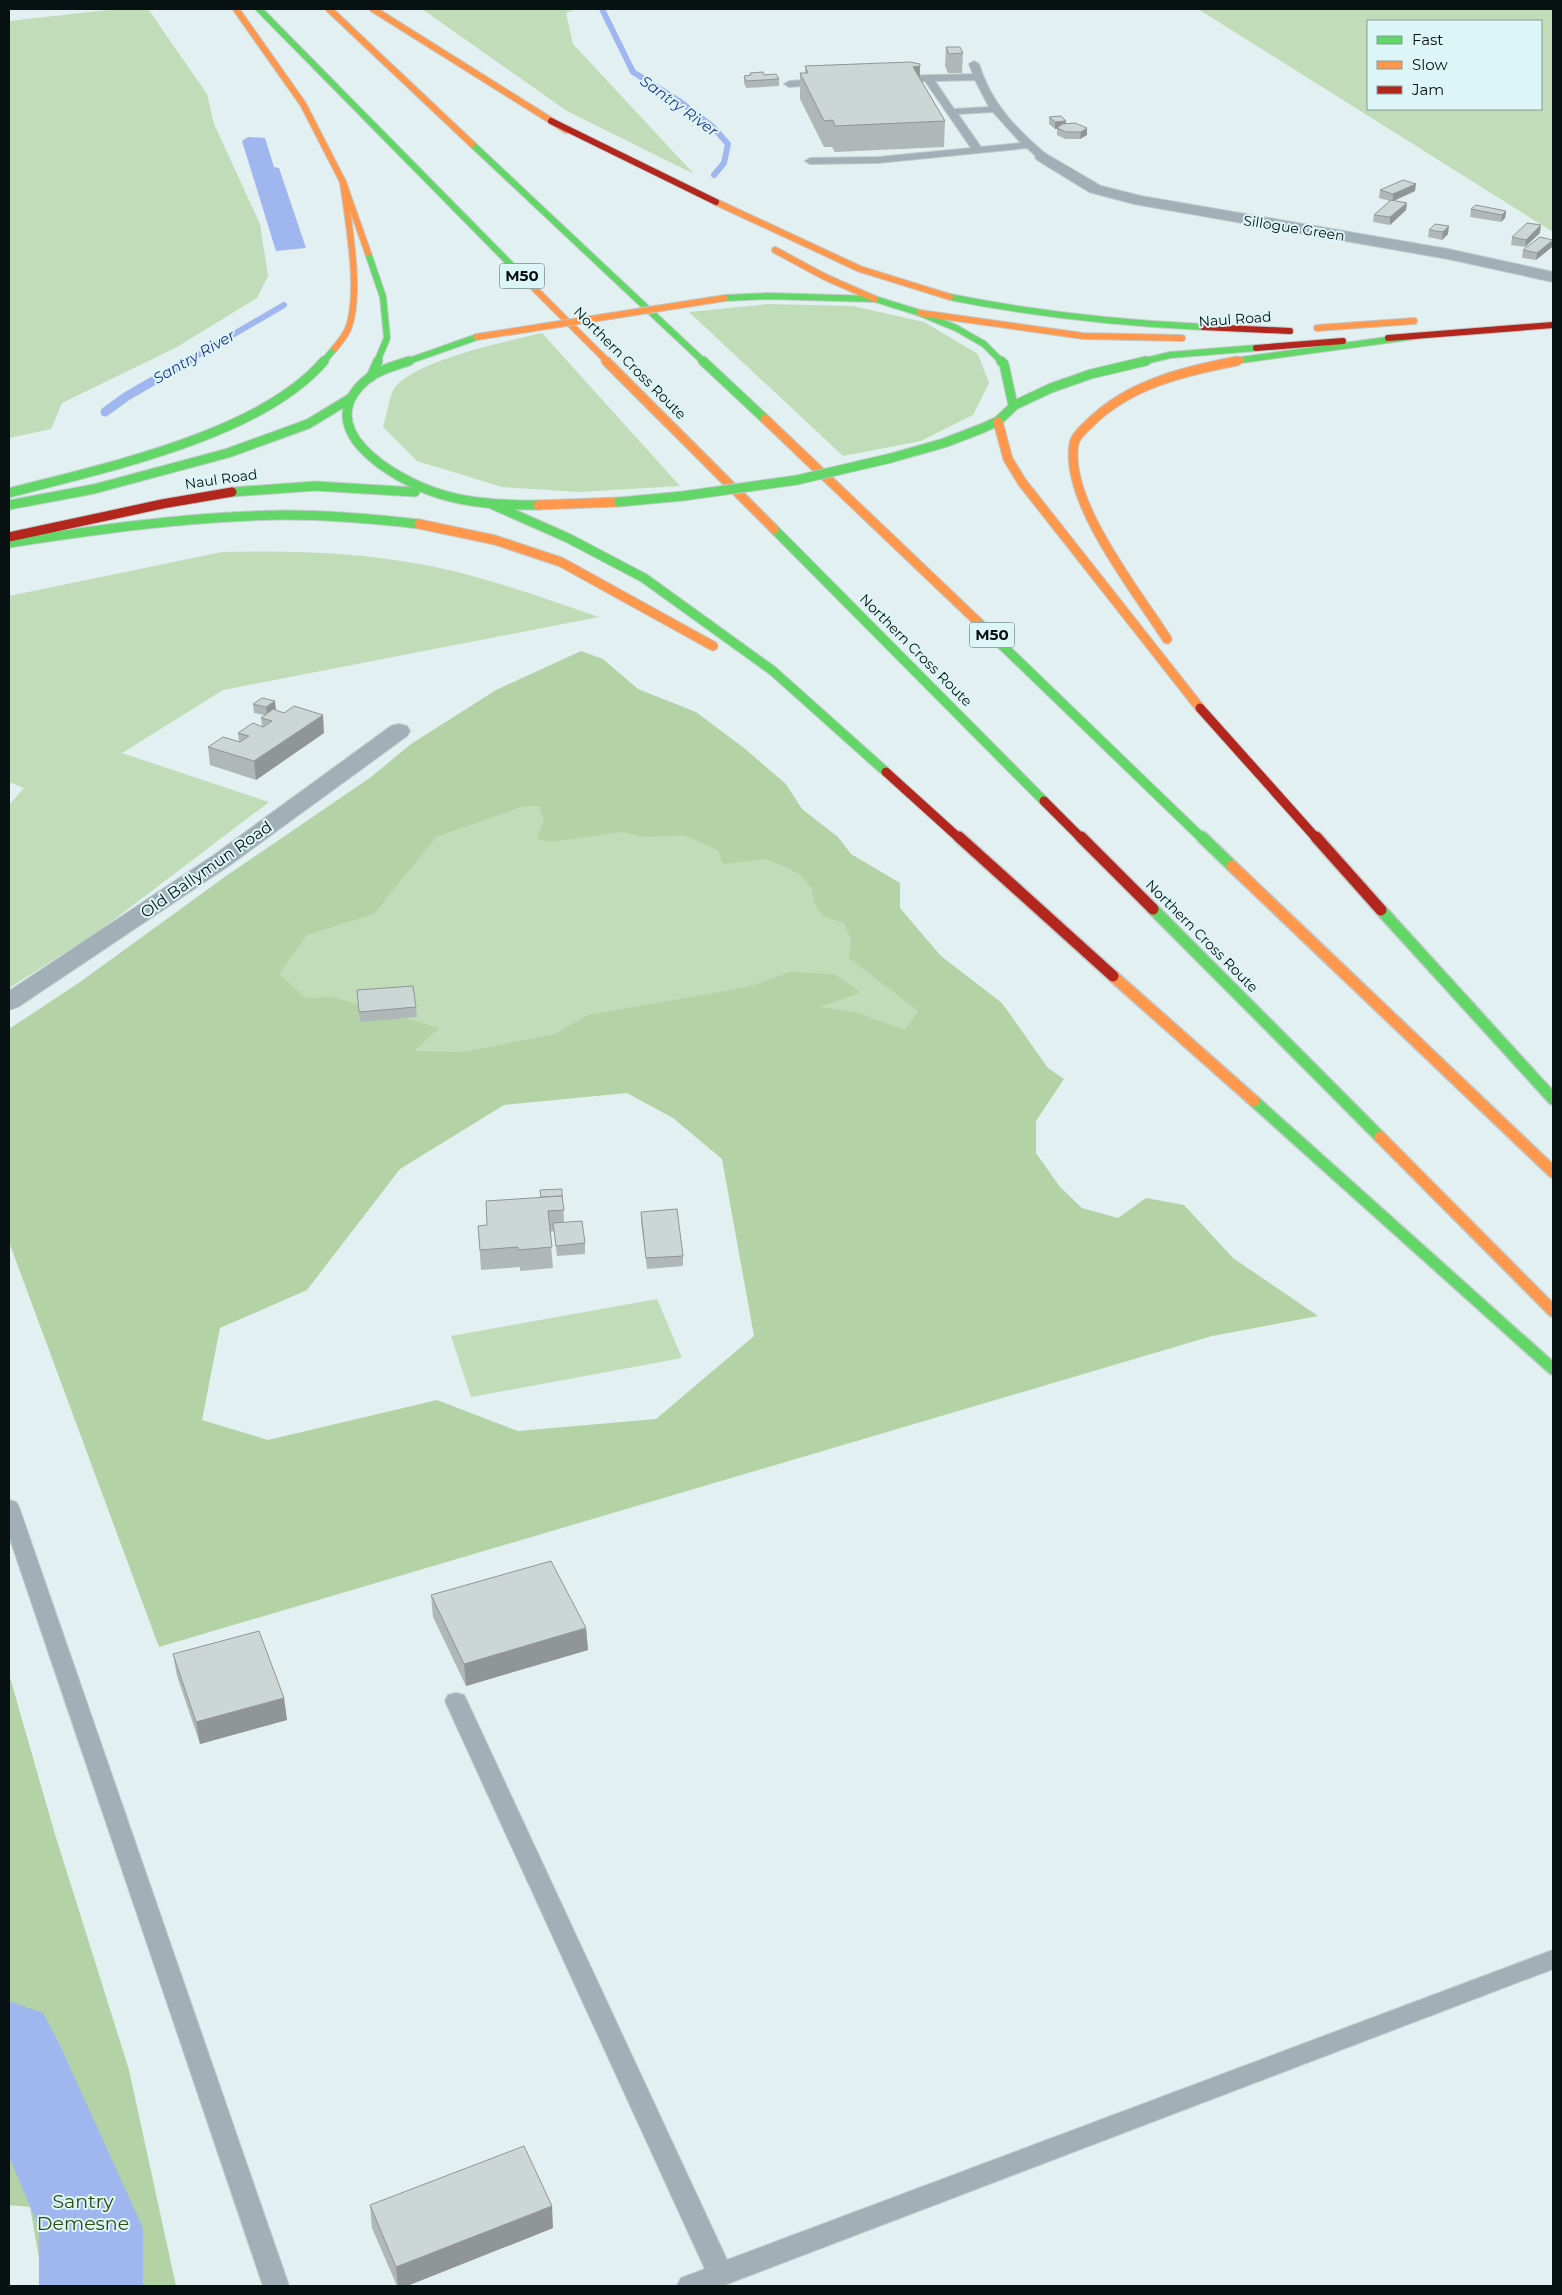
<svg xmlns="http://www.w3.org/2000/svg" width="1562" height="2295" font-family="Montserrat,sans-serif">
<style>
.green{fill:#c1dcb8;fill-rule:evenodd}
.forest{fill:#b3d3a7;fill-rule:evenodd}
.water{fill:#a0b6ee}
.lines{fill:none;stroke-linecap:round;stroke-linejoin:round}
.stream-far1{stroke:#a0b6ee;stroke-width:6}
.stream{stroke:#a0b6ee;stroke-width:9}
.river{fill:#a0b6ee;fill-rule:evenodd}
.lane-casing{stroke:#c1cbcc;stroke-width:2}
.street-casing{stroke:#c1cbcc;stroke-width:2}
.fast-far2-casing{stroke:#c1cbcc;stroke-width:8}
.fast-far1-casing{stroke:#c1cbcc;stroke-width:11}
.fast-casing{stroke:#c1cbcc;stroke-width:14}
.slow-far2-casing{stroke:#c1cbcc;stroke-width:8}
.slow-far1-casing{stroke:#c1cbcc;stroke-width:11}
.slow-casing{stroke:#c1cbcc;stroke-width:14}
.jam-far2-casing{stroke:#c1cbcc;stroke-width:8}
.jam-far1-casing{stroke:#c1cbcc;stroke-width:11}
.jam-casing{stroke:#c1cbcc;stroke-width:14}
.lane{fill:#a1afb6;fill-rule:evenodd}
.street{fill:#a1afb6;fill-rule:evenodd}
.fast-far2{stroke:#63d668;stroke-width:6}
.fast-far1{stroke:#63d668;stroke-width:9}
.fast{stroke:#63d668;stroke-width:11}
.slow-far2{stroke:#ff974d;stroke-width:6}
.slow-far1{stroke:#ff974d;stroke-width:9}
.slow{stroke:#ff974d;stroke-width:11}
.jam-far2{stroke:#b3261e;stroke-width:6}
.jam-far1{stroke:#b3261e;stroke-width:9}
.jam{stroke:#b3261e;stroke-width:11}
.fast-bridge-casing{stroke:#c1cbcc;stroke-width:11;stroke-linecap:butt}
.slow-bridge-casing{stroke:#c1cbcc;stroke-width:8;stroke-linecap:butt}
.fast-bridge{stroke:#63d668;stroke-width:9}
.slow-bridge{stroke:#ff974d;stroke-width:6}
.wall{fill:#afb8b7}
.shaded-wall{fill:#8f9695}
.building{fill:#ccd6d5;stroke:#8f9695}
.labels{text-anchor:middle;stroke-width:4;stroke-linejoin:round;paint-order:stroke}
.far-street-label{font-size:14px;fill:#081112;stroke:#dcf6f7}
.far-water-label{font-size:15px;font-style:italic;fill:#22328c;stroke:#dcf6f7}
.shield{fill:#dcf6f7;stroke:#485657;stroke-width:1}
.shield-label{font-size:15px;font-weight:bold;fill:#081112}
.street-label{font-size:16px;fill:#081112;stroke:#dcf6f7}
.near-park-label{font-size:19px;fill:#2d4a11;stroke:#dcf6f7}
</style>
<rect width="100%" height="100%" fill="#e2f0f1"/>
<g class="green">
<polygon points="117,9 148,9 207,94 214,124 260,224 268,276 257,298 177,347 62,403 51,429 9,438 9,21"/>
<polygon points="422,9 576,9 566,13 573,44 694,174 567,111"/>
<path d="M1198,9H1553V232ZM1541,21V109H1368V21Z"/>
<polygon points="768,304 853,306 924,322 978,354 989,383 973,415 921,441 843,456 689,312"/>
<path d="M542,333L680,486L579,492L502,487L417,461L383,427C386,418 390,394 395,387C417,360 508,341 542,333Z"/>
<path d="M222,552C301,550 380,553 457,572C505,584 552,601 599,617L223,690L122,753L269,802L99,931L9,988V805L24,788L9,782V596Z"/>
<polygon points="523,800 815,848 948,1012 933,1035 525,1051 399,1064 227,977 432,804"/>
<polygon points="657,1299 682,1358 471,1397 451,1336"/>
</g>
<g class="forest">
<path d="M581,651L603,659L638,689L696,712L744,748L786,784L802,809L838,837L851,854L900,883V908L941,956L1002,1003L1048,1068L1064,1079L1036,1121V1153L1060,1187L1082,1208L1118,1218L1146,1198L1184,1205L1233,1258L1318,1316L1212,1336L159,1647L9,1242V1029L80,982L226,876L371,777L411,744L496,690ZM524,806H539L544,820L537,839L550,842L622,832L643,837L684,835L718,850L723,864L767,859L800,874L811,888L815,905L823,916L844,923L851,939L849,958L918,1011L905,1030L859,1013L820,1007L861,992L834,974L791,972L748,987L588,1015L555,1034L464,1052L414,1051L439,1028L332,997L305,998L279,974L307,935L374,914L436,837ZM627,1093L673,1118L722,1159L754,1336L656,1419L518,1431L437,1400L268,1440L202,1420L220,1328L307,1290L400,1169L504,1105Z"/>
<polygon points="9,1674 54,1831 129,2070 176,2286 44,2286 30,2207 9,2205"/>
</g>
<polygon class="water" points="248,137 265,138 274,167 279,168 306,248 276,251 242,141"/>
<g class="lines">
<g class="stream-far1">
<polyline points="602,9 633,72 679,101 713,127 728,144 724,163 714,175"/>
<polyline points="186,362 284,305"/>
</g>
<polyline class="stream" points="105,412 127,396 188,361"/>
<polygon class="river" points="9,2001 43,2013 58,2041 143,2228 143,2286 39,2286 39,2228 9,2156"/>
<defs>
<g id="lane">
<path d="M974,61L979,64C991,103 1016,129 1047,155V159H1039L1027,148L878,163L810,164L805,161L810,158L878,157L971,148L925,81L897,82L892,79L897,76L973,74L969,64ZM975,80L989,107L954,109L935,81ZM993,112L1021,143L981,147L958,114Z"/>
<polygon points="823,79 826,80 826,84 789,87 784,84 789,81"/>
<polygon points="9,1500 16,1502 19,1507 289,2286 263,2286 9,1536"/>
<polygon points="456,1693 464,1695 467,1701 727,2260 1553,1950 1553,1969 722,2286 677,2286 681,2278 705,2269 445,1701 448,1695"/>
</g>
<g id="street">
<polygon points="1043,152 1101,186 1141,196 1448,249 1553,272 1553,282 1448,259 1134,204 1089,192 1037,160 1035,157"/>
<polygon points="399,724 407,726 410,731 407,736 230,865 18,1007 9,1010 9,991 214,855 391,726"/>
</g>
<g id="fast-far2">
<polyline points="259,9 528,282"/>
<polyline points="472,144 704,362"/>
<polyline points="368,253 383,297 387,338 377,362"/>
<path d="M950,297C1034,314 1118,323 1203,327"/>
<polyline points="725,298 767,296 875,299 920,313 956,328 984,344 1002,362"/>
<polyline points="1241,360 1416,336"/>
<polyline points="323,362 335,348"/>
<polyline points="406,362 477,337"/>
<polyline points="1141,362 1170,355 1256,348"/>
</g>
<g id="fast-far1">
<path d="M409,361C397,365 381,369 370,377C305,427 394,480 440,494C471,504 505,505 538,505"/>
<polyline points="703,361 765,419"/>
<polyline points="1001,361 1004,364 1013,405"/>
<polyline points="371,377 378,361"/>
<polyline points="891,458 944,443 983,428 998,421 1015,405 1051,388 1091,374 1146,361"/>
<polyline points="232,492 315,486 415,492"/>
<path d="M9,493C103,468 260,436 324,361"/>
<polyline points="489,503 568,538 644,578 773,671 886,772"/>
<polyline points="9,505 94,489 228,453 308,424 351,398"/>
<polyline points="774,529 1044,801"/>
<path d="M9,543C101,529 193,516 286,515C330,515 375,519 419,524"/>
<polyline points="977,621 1203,839"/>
</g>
<g id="fast">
<polyline points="1202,837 1232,866"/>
<polyline points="1153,909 1380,1137"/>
<polyline points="1381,910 1553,1099"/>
<polyline points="1254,1101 1553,1369"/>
</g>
<g id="slow-far2">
<polyline points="236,9 303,104 343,182 368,253"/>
<polyline points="329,9 472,144"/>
<polyline points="373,9 566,130"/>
<polyline points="716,202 860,269 950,297"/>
<polyline points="775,250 825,277 875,299"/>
<polyline points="528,282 608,362"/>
<polyline points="920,313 1083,336 1182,338"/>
<polyline points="1317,328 1414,321"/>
<path d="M335,348C340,342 345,336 348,329C362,294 348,220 343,182"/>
<polyline points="1231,362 1241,360"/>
</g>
<g id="slow-far1">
<polyline points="606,361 774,529"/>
<polyline points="765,419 977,621"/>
<polyline points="998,422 1008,459 1022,482 1200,708"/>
<polyline points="538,505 619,502"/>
<polyline points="419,524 495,540 561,562 713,646"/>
<path d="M1167,639C1137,592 1064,501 1074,444C1075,436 1084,429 1090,423C1129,384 1185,371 1237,361"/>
</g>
<g id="slow">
<polyline points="1232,866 1553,1172"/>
<polyline points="1113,976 1254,1101"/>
<polyline points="1380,1137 1553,1311"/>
</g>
<g id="jam-far2">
<polyline points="551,121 716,202"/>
<polyline points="1203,327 1290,331"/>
<polyline points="1388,338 1553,325"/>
<polyline points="1256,348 1343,341"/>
</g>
<g id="jam-far1">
<polyline points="9,537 162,504 232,492"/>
<polyline points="1200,708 1317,839"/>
<polyline points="886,772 960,839"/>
<polyline points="1044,801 1082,839"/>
</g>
<g id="jam">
<polyline points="959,837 1113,976"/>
<polyline points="1081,837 1153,909"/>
<polyline points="1316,837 1381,910"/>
</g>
</defs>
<use href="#lane" class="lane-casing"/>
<use href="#street" class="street-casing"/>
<use href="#fast-far2" class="fast-far2-casing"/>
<use href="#fast-far1" class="fast-far1-casing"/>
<use href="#fast" class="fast-casing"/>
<use href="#slow-far2" class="slow-far2-casing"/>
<use href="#slow-far1" class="slow-far1-casing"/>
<use href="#slow" class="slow-casing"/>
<use href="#jam-far2" class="jam-far2-casing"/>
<use href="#jam-far1" class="jam-far1-casing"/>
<use href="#jam" class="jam-casing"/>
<use href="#lane" class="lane"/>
<use href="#street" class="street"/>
<use href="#fast-far2" class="fast-far2"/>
<use href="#fast-far1" class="fast-far1"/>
<use href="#fast" class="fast"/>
<use href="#slow-far2" class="slow-far2"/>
<use href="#slow-far1" class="slow-far1"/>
<use href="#slow" class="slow"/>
<use href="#jam-far2" class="jam-far2"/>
<use href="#jam-far1" class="jam-far1"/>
<use href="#jam" class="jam"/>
<defs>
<polyline id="fast-bridge" points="619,502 683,496 797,480 891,458"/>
<polyline id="slow-bridge" points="477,337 725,298"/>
</defs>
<use href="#fast-bridge" class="fast-bridge-casing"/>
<use href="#slow-bridge" class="slow-bridge-casing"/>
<use href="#fast-bridge" class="fast-bridge"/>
<use href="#slow-bridge" class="slow-bridge"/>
</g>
<g class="wall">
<polygon points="946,47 963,53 962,73 948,73 945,66"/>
<polygon points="920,64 920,78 945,121 944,147 835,152 832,147 824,147 800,99 800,73 805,73 805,66"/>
<polygon points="750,73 764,75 779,79 779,86 746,88 744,83 744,76 750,75"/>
<polygon points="1049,117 1066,121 1066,124 1087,128 1087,135 1080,139 1065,139 1057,135 1057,129 1055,129 1049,124"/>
<polygon points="1380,190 1415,191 1394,201 1406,210 1390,225 1373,222 1374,215 1390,201 1379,198"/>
<polygon points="1471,209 1506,211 1505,218 1501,222 1470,217"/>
<polygon points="1435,224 1448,234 1442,240 1428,237 1429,230"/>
<polygon points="1540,233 1525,247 1511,245 1512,237"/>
<polygon points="1552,247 1536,260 1522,258 1523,250"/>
<polygon points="253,704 276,710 324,733 256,780 210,765 208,747 239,742 238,733 262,726 261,718 264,715 254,713"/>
<polygon points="357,990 416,1007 417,1017 360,1022"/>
<polygon points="563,1201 564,1222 585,1243 585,1254 557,1256 554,1231 550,1232 553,1268 520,1271 520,1267 481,1270 478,1226 487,1225"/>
<polygon points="641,1212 683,1256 683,1266 647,1269 641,1222"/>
<polygon points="431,1595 586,1628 588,1650 466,1686 433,1617"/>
<polygon points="173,1654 284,1698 287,1720 200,1744 177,1676"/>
<polygon points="370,2205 553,2228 407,2286 397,2286 372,2228"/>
</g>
<g class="shaded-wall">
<polygon points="920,64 919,92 913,67"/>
<polygon points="1066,121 1066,128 1055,129 1055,122"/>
<polygon points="1087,128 1087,135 1080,139 1081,132"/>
<polygon points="1416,184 1415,191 1393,201 1393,194"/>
<polygon points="1407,203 1406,210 1390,225 1390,217"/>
<polygon points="1506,211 1505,218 1501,222 1502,215"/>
<polygon points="1541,225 1540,233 1525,247 1526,240"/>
<polygon points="1449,226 1448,234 1442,240 1443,232"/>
<polygon points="1553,240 1552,247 1536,260 1537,253"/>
<polygon points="275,701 276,710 267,716 266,707"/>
<polygon points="323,715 324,733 256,780 254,761"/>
<polygon points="586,1628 588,1650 466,1686 464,1664"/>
<polygon points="284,1698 287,1720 200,1744 196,1722"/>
<polygon points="552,2206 553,2228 407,2286 398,2286 396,2267"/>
</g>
<g class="building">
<polygon points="946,47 960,47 963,53 949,54"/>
<polygon points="910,62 920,64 920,66 913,67 945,121 835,126 833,120 824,121 800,73 808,73 805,66"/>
<polygon points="763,72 764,75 776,74 779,79 746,81 744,76 751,75 750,73"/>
<polygon points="1061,116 1066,121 1055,122 1049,117"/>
<polygon points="1075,123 1087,128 1081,132 1066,132 1057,128 1062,124"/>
<polygon points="1403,180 1416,184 1393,194 1380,190"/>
<polygon points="1391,200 1407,203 1390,217 1374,215"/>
<polygon points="1476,205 1506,211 1502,215 1471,209"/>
<polygon points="1527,223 1541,225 1526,240 1512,237"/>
<polygon points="1435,224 1449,226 1443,232 1429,230"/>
<polygon points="1540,237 1553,240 1537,253 1523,250"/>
<polygon points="262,698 275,701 266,707 253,704"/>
<polygon points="294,706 323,715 254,761 208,747 223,737 240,742 249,736 238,733 253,723 263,727 272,721 261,718 273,709 284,713"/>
<polygon points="413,986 416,1007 359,1012 357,990"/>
<polygon points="562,1189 562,1199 562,1196 541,1197 540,1190"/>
<polygon points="562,1196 564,1210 548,1211 552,1247 518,1250 518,1247 480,1250 478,1226 487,1225 486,1201"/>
<polygon points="677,1209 683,1256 646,1258 641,1212"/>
<polygon points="582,1221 585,1243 556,1246 553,1223"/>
<polygon points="551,1561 586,1628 464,1664 431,1595"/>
<polygon points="259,1631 284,1698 196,1722 173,1654"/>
<polygon points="524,2146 552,2206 396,2267 370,2205"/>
</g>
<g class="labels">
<g class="far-street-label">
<text transform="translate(1294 228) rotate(9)" y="5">Sillogue Green</text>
<text transform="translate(1235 319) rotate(-4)" y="5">Naul Road</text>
<text transform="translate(630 363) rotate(45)" y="5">Northern Cross Route</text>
<text transform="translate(221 479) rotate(-8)" y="5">Naul Road</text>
<text transform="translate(916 650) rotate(45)" y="5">Northern Cross Route</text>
<text transform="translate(1202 936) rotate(45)" y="5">Northern Cross Route</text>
</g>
<g class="far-water-label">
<text transform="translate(679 106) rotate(36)" y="5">Santry River</text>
<text transform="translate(194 357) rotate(-30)" y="5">Santry River</text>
</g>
<g class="shield">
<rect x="499.5" y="263.5" width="45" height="25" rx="4"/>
<rect x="969.5" y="622.5" width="45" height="25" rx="4"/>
</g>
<g class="shield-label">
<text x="522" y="281">M50</text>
<text x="992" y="640">M50</text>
</g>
<g class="street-label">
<text transform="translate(206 869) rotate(-35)" y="6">Old Ballymun Road</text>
</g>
<g class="near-park-label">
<text x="83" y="2208">Santry<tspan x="83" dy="22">Demesne</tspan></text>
</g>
</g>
<rect width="1562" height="2295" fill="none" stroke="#081112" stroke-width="20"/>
<rect x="1367" y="20" width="175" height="90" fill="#dcf6f7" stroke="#879a9b"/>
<rect x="1377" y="36" width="25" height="8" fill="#63d668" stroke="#879a9b"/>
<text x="1412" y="45" font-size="15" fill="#081112">Fast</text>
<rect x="1377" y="61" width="25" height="8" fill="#ff974d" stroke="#879a9b"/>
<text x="1412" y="70" font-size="15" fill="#081112">Slow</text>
<rect x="1377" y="86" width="25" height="8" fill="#b3261e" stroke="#879a9b"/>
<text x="1412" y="95" font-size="15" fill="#081112">Jam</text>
</svg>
